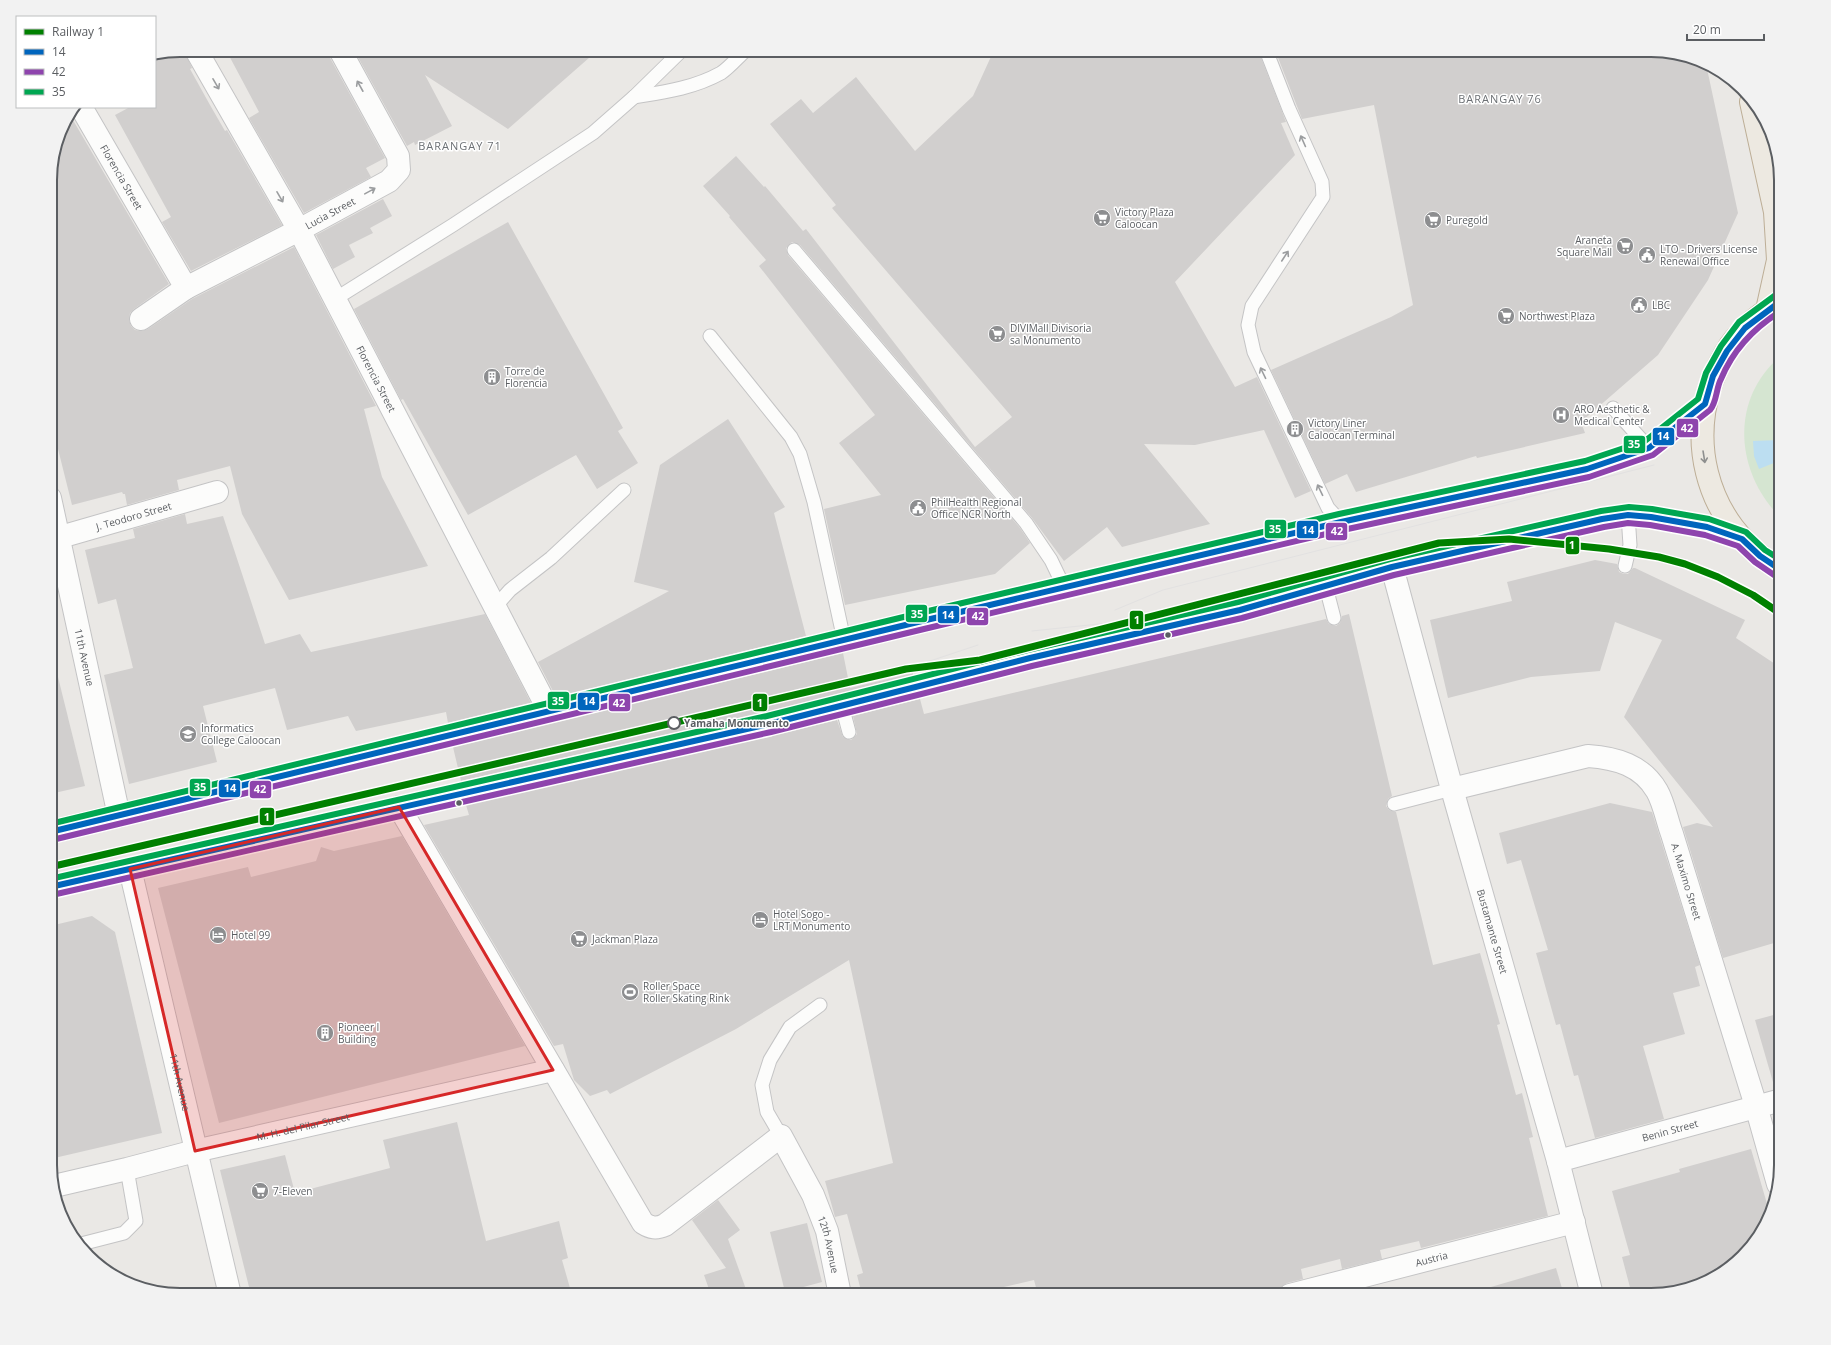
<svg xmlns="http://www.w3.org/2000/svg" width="1831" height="1345" font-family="'Open Sans',sans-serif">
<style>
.green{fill:#d5e5d1}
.water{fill:#bcdef1}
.building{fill:#d1cfce}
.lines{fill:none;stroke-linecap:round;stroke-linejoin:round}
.lane-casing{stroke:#c4c4c5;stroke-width:15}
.street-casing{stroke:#c4c4c5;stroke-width:24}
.primary-casing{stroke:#d0c6b5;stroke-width:24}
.highway-casing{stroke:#bdae96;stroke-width:24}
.lane{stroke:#fcfcfb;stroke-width:13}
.street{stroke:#fcfcfb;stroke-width:22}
.primary{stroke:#f1efe8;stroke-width:22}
.highway{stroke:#ede9e1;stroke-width:22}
.tram{stroke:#e2e1e1;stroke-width:1}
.bus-1-casing{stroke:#fff;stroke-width:9}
.bus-2-casing{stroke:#fff;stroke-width:9}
.bus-3-casing{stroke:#fff;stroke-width:9}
.bus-1{stroke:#0065bd;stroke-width:6}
.bus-2{stroke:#8e44ad;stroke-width:6}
.bus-3{stroke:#00a651;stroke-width:6}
.rail-1-casing{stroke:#fff;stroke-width:10}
.rail-1{stroke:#008000;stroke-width:7}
.oneway{stroke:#9b9d9f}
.oneway2{stroke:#8e8f8e}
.marked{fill:#d62828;fill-opacity:0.2;stroke:#d62828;stroke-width:3;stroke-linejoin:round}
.bus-dot{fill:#5b5e62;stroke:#fff;stroke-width:1.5}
.stop-dot{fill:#fff;stroke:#5b5e62;stroke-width:2}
.labels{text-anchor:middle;stroke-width:3;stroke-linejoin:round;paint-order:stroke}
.street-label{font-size:10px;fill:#5b5e62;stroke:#fff}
.poi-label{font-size:10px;fill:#5b5e62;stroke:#fff;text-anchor:start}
.stop-label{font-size:10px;font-weight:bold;fill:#5b5e62;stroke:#fff;text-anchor:start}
.neighbourhood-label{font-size:11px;letter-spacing:1px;fill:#6c7074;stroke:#fff}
.rim{fill:none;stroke:#5b5e62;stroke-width:2}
.line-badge{stroke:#fff;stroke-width:1.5}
.badge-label{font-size:11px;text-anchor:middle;font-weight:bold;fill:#fff}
</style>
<rect width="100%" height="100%" fill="#eae8e5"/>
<path class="green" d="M1781,356V518C1735,473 1729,399 1781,356Z"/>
<polygon class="water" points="1781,440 1781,460 1759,469 1754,456 1753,441"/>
<g class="building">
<polygon points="184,50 192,68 190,69 210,105 225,131 227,130 282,225 191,271 162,222 171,217 115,115 130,107 155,107 155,55"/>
<polygon points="210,50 225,50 214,56"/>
<polygon points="226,50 328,50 329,56 385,158 366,168 371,177 304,213 249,118 259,112"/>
<polygon points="354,50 598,50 508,129 425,75 452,126 415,145 414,142 407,146"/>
<polygon points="994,50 1258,50 1286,122 1281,123 1295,155 1175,282 1235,387 1257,377 1311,491 1295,498 1264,430 1195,445 1144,444 1210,524 1122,547 1107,527 1064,561 1032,518 800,245 792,242 786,248 788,255 1020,528 1030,543 995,574 845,605 824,509 881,495 839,443 875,415 759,266 766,260 729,217 730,216 703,186 736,156 764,187 765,186 803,231 806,229 975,447 1012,417 832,208 836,205 770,124 801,99 813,113 856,77 915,151 973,96"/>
<polygon points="1275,50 1651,50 1692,57 1706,64 1738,213 1708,280 1658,355 1581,422 1585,433 1477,458 1476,456 1356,492 1347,474 1325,484 1271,370 1391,317 1413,305 1374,105 1302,119"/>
<polygon points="70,115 169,284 134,309 130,313 129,320 131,326 135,330 142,331 148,329 192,299 294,247 376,406 364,409 382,477 428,566 289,600 242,514 230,466 177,480 179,490 127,505 125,494 123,494 122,492 72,505 54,433 50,434 50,172 60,130"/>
<polygon points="383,199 392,216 370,228 373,233 349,245 355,257 333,269 316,235"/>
<polygon points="508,222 623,428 618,431 638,463 597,489 576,455 468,515 403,399 401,400 354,309"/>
<polygon points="728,419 785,507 774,513 806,636 556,697 538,662 669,591 634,582 660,465"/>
<polygon points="185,514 187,524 223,516 265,644 300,634 311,652 485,614 531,703 448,723 446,712 356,731 348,716 287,730 275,688 203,706 217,762 129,784 104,675 133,668 116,599 98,604 85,550 135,538 133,529"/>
<polygon points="1595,560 1617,564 1619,572 1624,574 1628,574 1633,568 1635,568 1745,620 1736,638 1781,668 1781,941 1723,958 1683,827 1697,823 1713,827 1624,717 1662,640 1615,622 1600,671 1531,677 1448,698 1430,620 1512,601 1507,582"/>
<polygon points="1349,614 1392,796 1388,799 1386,806 1389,810 1396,812 1433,965 1480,953 1500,1024 1497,1025 1516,1095 1522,1093 1533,1137 1529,1138 1548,1216 1421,1248 1419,1241 1380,1250 1382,1259 1342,1269 1340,1259 1301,1269 1303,1279 1287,1283 1279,1289 1255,1295 1038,1295 1034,1280 969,1295 862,1295 857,1275 863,1273 847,1214 835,1217 825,1181 893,1163 849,960 736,1029 610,1094 607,1090 590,1096 574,1080 563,1044 554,1046 424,825 469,815 466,805 772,736 837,720 843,737 851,740 857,734 853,716 920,699 924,714 1326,619 1329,624 1336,626 1340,623 1342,616"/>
<polygon points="843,653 850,688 913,673 913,675 766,712 461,781 453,747"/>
<polygon points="58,677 85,786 50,794 50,678"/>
<polygon points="1610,803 1652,812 1700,965 1695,967 1700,986 1673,993 1685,1034 1643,1046 1664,1119 1595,1138 1578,1075 1574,1076 1560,1024 1556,1025 1536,953 1548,950 1521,860 1507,864 1499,833"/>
<polygon points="402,836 525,1046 219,1123 158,888 248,867 251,877 316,861 321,847 334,851"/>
<polygon points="92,916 115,932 162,1133 50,1159 50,926"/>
<polygon points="1781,1013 1781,1088 1775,1089 1755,1020"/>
<polygon points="457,1122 486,1241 559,1221 568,1258 562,1260 572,1295 251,1295 220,1170 285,1155 295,1193 390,1168 383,1140"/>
<polygon points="1751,1149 1770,1214 1754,1244 1716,1275 1680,1286 1681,1288 1651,1295 1632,1295 1622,1257 1630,1255 1612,1191 1680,1172 1679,1169"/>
<polygon points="718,1200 740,1230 728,1239 748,1295 711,1295 704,1275 726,1268 692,1220"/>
<polygon points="807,1223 822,1282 785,1292 770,1232"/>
<polygon points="1556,1268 1564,1295 1484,1295 1484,1289"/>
</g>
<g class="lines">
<defs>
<g id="lane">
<polyline points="933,50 941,50"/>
<polyline points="1266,50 1289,109 1322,182 1323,197 1252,306 1248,325 1254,352 1328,508 1341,522"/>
<path d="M634,97C665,92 694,88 721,73C730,67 738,57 746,50"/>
<polyline points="794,250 1026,523 1051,560 1064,587"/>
<polyline points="335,299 453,225 593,133 634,97 682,50"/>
<polyline points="710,336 791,437 800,454 814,502 844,640"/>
<polyline points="1613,408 1649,448"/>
<polyline points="1625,566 1630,545 1628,515"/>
<polyline points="1326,587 1334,618"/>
<polyline points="495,607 510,590 551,558 624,490"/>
<polyline points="842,706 849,732"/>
<polyline points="1394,804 1452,789"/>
<polyline points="781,1136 767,1112 762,1085 770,1060 790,1027 820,1005"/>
<polyline points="81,1244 124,1233 136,1221 127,1169"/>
</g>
<g id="street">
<path id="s1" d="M196,50L299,230L549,711"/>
<path id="s2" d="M81,107L186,288"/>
<path id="s3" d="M141,319L186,288L299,230L389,181L399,170L398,156L340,50"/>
<path id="s4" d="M50,498L119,816"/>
<path id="s5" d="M50,540L217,492"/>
<path id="s6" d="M1392,567L1452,789L1558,1161L1592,1295"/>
<path id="s7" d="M1452,789L1588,756C1616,758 1642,765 1657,791C1664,803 1667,821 1672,834L1756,1106L1778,1184"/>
<path id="s8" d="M399,807L643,1223C651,1228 656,1229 665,1225L781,1136L813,1195L827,1231L840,1295"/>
<path id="s9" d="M130,869L230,1295"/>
<path id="s10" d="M1558,1161L1781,1100"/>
<path id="s11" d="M54,1186L127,1169L195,1151L553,1070"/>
<path id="s12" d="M1290,1295L1574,1222"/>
</g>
<g id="primary">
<polyline points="50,832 922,621 1341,522 1587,469 1649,448 1705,404"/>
<polyline points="50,887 769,724 1030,658 1240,610 1392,567 1602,519 1628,515 1651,517 1707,527 1742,539"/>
</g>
<g id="highway">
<polyline points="1751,102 1775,212 1778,260 1767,310"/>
<path d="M1781,301C1760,314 1739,330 1726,352C1680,428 1703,525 1781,570"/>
</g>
</defs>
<use href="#lane" class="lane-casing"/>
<use href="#street" class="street-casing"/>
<use href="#primary" class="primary-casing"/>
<use href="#highway" class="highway-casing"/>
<use href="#lane" class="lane"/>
<use href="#street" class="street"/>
<use href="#primary" class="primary"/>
<use href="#highway" class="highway"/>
<g class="tram">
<polyline points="1115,610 1163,590 1654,465"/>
<polyline points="1032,631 1137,620"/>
<polyline points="906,669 978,645"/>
</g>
<defs>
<g id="bus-1">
<polyline points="50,832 922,621 1341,522 1587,469 1649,448 1705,404 1713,376 1727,351 1745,328 1781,301"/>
<polyline points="50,887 769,724 1030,658 1240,610 1392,567 1602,519 1628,515 1651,517 1707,527 1742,539 1760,556 1781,570"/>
</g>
<g id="bus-2">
<path d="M52,840L924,629L1343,530L1589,477L1653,455L1710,410C1717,402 1716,388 1721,379C1733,350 1755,327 1781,311"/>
<polyline points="52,895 771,732 1032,666 1242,618 1394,575 1604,527 1628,523 1650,525 1705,535 1738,546 1755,562 1777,577"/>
</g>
<g id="bus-3">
<polyline points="50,824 920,613 1339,514 1585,461 1645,441 1698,399 1706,373 1721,346 1739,322 1777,294"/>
<polyline points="50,879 767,716 1028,650 1238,602 1390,559 1601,511 1629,507 1652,509 1709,519 1746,532 1765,550 1781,560"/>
</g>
</defs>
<use href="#bus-1" class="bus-1-casing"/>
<use href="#bus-2" class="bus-2-casing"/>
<use href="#bus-3" class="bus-3-casing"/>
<use href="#bus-1" class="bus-1"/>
<use href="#bus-2" class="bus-2"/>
<use href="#bus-3" class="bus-3"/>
<defs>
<polyline id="rail-1" points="50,867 906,669 980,660 1439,543 1509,539 1609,549 1659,557 1685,564 1718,577 1753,595 1781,614"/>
</defs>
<use href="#rail-1" class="rail-1-casing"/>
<use href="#rail-1" class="rail-1"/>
</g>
<defs><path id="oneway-shaft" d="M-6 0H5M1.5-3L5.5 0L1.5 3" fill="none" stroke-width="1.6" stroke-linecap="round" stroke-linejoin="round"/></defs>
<g class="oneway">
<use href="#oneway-shaft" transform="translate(216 84) rotate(60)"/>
<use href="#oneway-shaft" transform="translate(360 86) rotate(-119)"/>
<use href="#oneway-shaft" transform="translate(1303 141) rotate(-114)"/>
<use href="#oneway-shaft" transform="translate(370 191) rotate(-29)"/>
<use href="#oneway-shaft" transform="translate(280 197) rotate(60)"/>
<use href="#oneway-shaft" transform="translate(1285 256) rotate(-57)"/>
<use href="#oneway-shaft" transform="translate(1263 373) rotate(-116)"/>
<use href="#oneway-shaft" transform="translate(1320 490) rotate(-116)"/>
</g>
<use class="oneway2" href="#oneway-shaft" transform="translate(1704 457) rotate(81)"/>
<path class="marked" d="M399,807L553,1070L195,1151L130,869Z"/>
<defs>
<symbol id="supermarket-disc" viewBox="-11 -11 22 22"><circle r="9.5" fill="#8d8e90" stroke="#fff"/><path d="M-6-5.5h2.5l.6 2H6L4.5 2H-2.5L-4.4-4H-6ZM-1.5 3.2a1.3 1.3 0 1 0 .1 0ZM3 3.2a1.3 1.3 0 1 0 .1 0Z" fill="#fff"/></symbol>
<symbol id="civic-disc" viewBox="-11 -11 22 22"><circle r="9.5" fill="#8d8e90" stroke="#fff"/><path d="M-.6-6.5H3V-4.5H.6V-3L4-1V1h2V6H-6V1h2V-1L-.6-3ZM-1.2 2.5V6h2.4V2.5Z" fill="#fff"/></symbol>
<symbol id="building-disc" viewBox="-11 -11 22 22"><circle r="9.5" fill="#8d8e90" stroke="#fff"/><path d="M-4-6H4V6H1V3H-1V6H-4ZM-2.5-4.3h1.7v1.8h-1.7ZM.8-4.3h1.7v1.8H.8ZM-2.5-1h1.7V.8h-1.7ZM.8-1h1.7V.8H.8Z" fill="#fff"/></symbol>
<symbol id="hospital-disc" viewBox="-11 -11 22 22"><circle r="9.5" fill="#8d8e90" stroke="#fff"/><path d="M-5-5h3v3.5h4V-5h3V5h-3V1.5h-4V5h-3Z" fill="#fff"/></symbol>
<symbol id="university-disc" viewBox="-11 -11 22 22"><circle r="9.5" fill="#8d8e90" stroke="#fff"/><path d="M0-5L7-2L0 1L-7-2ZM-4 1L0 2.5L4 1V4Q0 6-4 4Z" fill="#fff"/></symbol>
<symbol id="hotel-disc" viewBox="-11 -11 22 22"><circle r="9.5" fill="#8d8e90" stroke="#fff"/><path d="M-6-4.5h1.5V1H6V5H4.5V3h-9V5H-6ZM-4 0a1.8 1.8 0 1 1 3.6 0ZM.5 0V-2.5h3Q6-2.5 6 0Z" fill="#fff"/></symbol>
<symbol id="stadium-disc" viewBox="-11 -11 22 22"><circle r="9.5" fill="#8d8e90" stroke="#fff"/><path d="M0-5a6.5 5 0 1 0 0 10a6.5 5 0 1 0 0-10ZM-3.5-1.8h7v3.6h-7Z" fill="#fff"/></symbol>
</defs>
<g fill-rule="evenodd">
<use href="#supermarket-disc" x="1092" y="208" width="20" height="20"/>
<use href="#supermarket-disc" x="1423" y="210" width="20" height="20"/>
<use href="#supermarket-disc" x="1615" y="236" width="20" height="20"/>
<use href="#civic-disc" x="1637" y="245" width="20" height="20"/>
<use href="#civic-disc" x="1629" y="295" width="20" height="20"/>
<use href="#supermarket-disc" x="1496" y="306" width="20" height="20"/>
<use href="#supermarket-disc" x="987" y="324" width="20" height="20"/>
<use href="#building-disc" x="482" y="367" width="20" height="20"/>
<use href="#hospital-disc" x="1551" y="405" width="20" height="20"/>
<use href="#building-disc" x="1285" y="419" width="20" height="20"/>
<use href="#civic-disc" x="908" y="498" width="20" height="20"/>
<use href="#university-disc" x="178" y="724" width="20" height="20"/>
<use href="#hotel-disc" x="750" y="910" width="20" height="20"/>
<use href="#hotel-disc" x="208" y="925" width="20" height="20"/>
<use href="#supermarket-disc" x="569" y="929" width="20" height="20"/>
<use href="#stadium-disc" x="620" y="982" width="20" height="20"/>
<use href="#building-disc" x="315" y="1023" width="20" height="20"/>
<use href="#supermarket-disc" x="250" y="1181" width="20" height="20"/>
</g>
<g class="bus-dot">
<circle cx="1168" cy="635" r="3.5"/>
<circle cx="459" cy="803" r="3.5"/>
</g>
<circle class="stop-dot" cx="674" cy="723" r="6"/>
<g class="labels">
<g class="street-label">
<text dy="4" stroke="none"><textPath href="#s2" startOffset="81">Florencia Street</textPath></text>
<text dy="4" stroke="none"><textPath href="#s3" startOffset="217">Lucia Street</textPath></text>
<text dy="4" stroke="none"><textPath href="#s1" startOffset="375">Florencia Street</textPath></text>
<text dy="4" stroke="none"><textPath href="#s5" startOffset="87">J. Teodoro Street</textPath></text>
<text dy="4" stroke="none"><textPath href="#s4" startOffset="163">11th Avenue</textPath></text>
<text dy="4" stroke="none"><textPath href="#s7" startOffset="316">A. Maximo Street</textPath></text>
<text dy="4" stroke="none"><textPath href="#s6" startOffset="378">Bustamante Street</textPath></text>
<text dy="4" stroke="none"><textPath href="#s9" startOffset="219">11th Avenue</textPath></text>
<text dy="4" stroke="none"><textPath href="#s11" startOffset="256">M. H. del Pilar Street</textPath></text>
<text dy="4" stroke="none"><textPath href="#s10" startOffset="116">Benin Street</textPath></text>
<text dy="4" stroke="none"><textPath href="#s8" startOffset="771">12th Avenue</textPath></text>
<text dy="4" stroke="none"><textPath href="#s12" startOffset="146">Austria</textPath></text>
</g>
<g class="poi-label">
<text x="1115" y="216">Victory Plaza<tspan x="1115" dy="12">Caloocan</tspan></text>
<text x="1446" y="224">Puregold</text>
<text x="1612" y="244" text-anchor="end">Araneta<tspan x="1612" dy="12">Square Mall</tspan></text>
<text x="1660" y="253">LTO - Drivers License<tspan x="1660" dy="12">Renewal Office</tspan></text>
<text x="1652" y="309">LBC</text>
<text x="1519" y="320">Northwest Plaza</text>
<text x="1010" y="332">DIVIMall Divisoria<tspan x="1010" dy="12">sa Monumento</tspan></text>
<text x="505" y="375">Torre de<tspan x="505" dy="12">Florencia</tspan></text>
<text x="1574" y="413">ARO Aesthetic &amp;<tspan x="1574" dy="12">Medical Center</tspan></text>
<text x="1308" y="427">Victory Liner<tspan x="1308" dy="12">Caloocan Terminal</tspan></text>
<text x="931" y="506">PhilHealth Regional<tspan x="931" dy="12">Office NCR North</tspan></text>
<text x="201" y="732">Informatics<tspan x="201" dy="12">College Caloocan</tspan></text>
<text x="773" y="918">Hotel Sogo -<tspan x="773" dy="12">LRT Monumento</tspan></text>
<text x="231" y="939">Hotel 99</text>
<text x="592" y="943">Jackman Plaza</text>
<text x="643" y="990">Roller Space<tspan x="643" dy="12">Roller Skating Rink</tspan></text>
<text x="338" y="1031">Pioneer I<tspan x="338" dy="12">Building</tspan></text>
<text x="273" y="1195">7-Eleven</text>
</g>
<g class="stop-label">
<text x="684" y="727">Yamaha Monumento</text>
</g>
<g class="neighbourhood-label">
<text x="1500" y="103">BARANGAY 76</text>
<text x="460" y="150">BARANGAY 71</text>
</g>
</g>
<path d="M0 0H1831V1345H0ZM180 57H1651A123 123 0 0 1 1774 180V1165A123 123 0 0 1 1651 1288H180A123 123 0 0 1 57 1165V180A123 123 0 0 1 180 57Z" fill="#f2f2f2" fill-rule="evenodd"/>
<path class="rim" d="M180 57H1651A123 123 0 0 1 1774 180V1165A123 123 0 0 1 1651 1288H180A123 123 0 0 1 57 1165V180A123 123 0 0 1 180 57Z"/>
<g class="line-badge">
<rect x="1676" y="418" width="23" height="20" rx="4" fill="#8e44ad"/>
<rect x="1652" y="427" width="23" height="19" rx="4" fill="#0065bd"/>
<rect x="1623" y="435" width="23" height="19" rx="4" fill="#00a651"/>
<rect x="1264" y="519" width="23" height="20" rx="4" fill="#00a651"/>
<rect x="1296" y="520" width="23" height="19" rx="4" fill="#0065bd"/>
<rect x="1325" y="522" width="23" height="19" rx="4" fill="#8e44ad"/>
<rect x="1565" y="536" width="15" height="19" rx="4" fill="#008000"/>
<rect x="905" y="604" width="23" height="19" rx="4" fill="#00a651"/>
<rect x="937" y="605" width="23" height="19" rx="4" fill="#0065bd"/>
<rect x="966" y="607" width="23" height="19" rx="4" fill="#8e44ad"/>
<rect x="1129" y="610" width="15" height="20" rx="4" fill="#008000"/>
<rect x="547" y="691" width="23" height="19" rx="4" fill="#00a651"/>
<rect x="577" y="692" width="23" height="19" rx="4" fill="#0065bd"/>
<rect x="752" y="693" width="16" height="19" rx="4" fill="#008000"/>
<rect x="608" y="693" width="23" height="19" rx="4" fill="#8e44ad"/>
<rect x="189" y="778" width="22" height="19" rx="4" fill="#00a651"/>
<rect x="218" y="779" width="23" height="19" rx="4" fill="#0065bd"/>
<rect x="249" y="780" width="23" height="19" rx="4" fill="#8e44ad"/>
<rect x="259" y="807" width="16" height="19" rx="4" fill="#008000"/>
</g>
<g class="badge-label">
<text x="1687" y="432">42</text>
<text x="1663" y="440">14</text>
<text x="1634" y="448">35</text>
<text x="1275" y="533">35</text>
<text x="1308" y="534">14</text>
<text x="1337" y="535">42</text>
<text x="1572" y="549">1</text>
<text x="917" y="618">35</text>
<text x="948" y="619">14</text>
<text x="978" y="620">42</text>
<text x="1137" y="624">1</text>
<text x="558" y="705">35</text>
<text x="589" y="705">14</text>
<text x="760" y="707">1</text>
<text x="619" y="707">42</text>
<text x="200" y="791">35</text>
<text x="230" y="792">14</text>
<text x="260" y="793">42</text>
<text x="267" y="821">1</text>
</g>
<rect x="16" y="16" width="140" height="92" fill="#ffffff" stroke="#bdbfc0"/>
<rect x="24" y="29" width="20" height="6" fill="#008000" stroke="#bdbfc0"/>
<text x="52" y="36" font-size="12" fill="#5b5e62">Railway 1</text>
<rect x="24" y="49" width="20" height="6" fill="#0065bd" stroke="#bdbfc0"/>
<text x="52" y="56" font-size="12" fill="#5b5e62">14</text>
<rect x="24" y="69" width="20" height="6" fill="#8e44ad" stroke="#bdbfc0"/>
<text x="52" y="76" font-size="12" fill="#5b5e62">42</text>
<rect x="24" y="89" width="20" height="6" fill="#00a651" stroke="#bdbfc0"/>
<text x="52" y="96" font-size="12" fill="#5b5e62">35</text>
<path d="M1687 34v6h77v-6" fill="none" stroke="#5b5e62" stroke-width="2"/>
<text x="1693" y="34" font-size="12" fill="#5b5e62" stroke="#ffffff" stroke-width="3" paint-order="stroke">20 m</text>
</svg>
